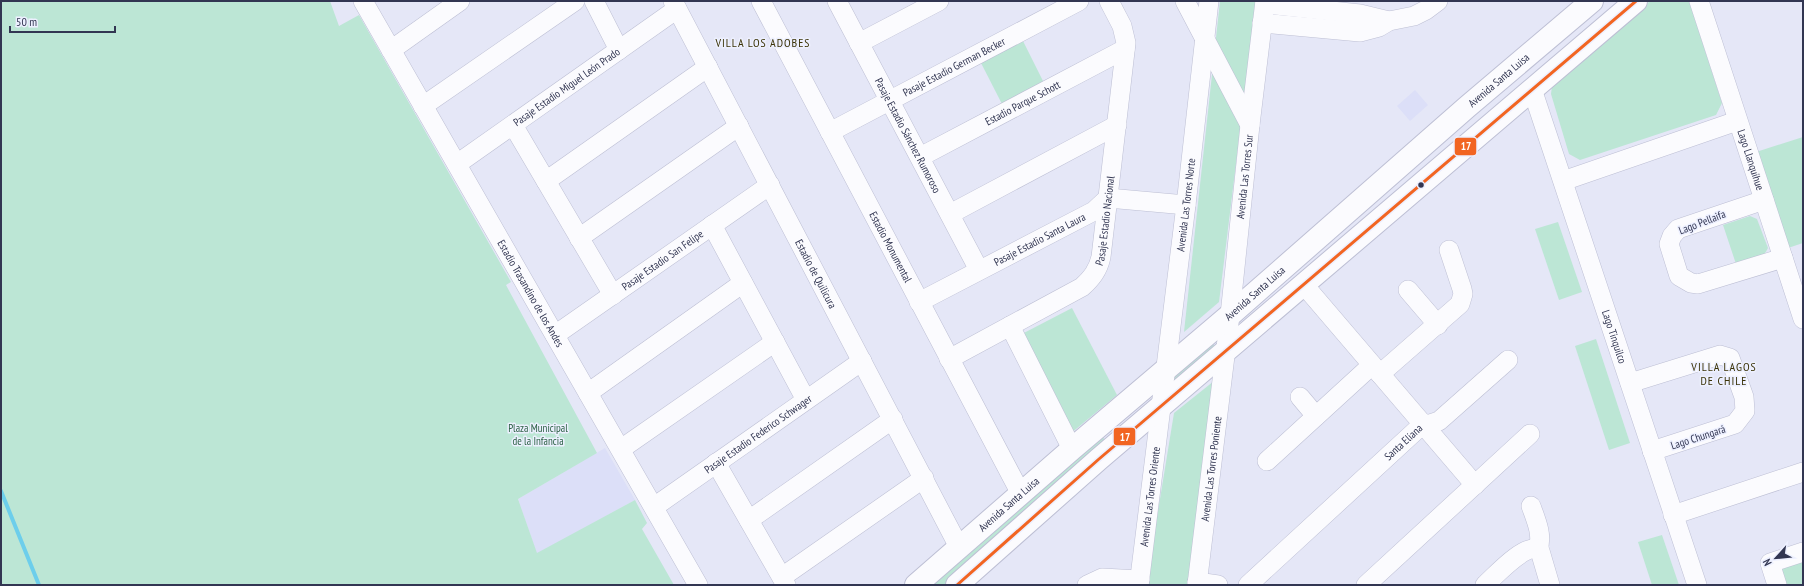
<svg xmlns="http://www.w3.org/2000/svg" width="1804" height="586" font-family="'PT Sans Narrow',sans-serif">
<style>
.built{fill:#dcdff8}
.green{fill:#bce6d5}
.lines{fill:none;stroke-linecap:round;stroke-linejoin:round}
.stream{stroke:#6dceeb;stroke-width:4}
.minor-casing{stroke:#bdbfd4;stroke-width:20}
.major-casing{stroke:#bdbfd4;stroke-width:24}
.minor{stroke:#fbfbfe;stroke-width:19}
.major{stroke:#fbfbfe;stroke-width:22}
.bus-1-casing{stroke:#edf0ff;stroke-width:6}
.bus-1{stroke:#f26522;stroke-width:3}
.bus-dot{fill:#323652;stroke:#edf0ff;stroke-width:1.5}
.labels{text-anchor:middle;stroke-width:3;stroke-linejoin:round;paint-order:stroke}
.street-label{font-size:11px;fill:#323652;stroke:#edf0ff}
.park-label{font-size:11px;fill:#2b6044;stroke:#edf0ff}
.neighbourhood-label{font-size:12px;letter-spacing:1px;fill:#3b3307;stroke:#edf0ff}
.line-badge{stroke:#edf0ff;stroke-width:1.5}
.badge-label{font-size:11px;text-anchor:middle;font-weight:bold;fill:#fff}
</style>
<rect width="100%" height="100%" fill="#e5e7f7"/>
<g class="built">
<polygon points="1415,90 1428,105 1410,121 1397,106"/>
<polygon points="605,448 635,500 537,554 518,499"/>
</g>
<g class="green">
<polygon points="1,1 330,1 339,26 359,15 511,282 506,285 597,453 518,499 537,553 635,500 647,523 642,529 674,585 1,585"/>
<polygon points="1220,1 1256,1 1219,302 1184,332"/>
<polygon points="1650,1 1689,1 1722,103 1716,115 1580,160 1569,154 1551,94 1552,86 1588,57"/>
<polygon points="1023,41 1044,83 1002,104 981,63"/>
<polygon points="1803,137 1803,243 1785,249 1753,153"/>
<polygon points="1750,216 1757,219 1768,248 1764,255 1736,264 1723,225"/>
<polygon points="1558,222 1582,292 1559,300 1535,229"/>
<polygon points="1072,308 1117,395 1070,434 1020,335"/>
<polygon points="1596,339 1630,443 1609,450 1575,346"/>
<polygon points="1213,344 1217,347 1173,383 1174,375"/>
<polygon points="1214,381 1189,585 1148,585 1152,548 1174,413"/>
<polygon points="1102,435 1106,443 944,585 930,585"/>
<polygon points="1662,535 1679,585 1652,585 1638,542"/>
<polygon points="1803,560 1803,585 1783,585 1778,568"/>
</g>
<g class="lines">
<polyline class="stream" points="1,491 39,585"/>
<defs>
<g id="minor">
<path id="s1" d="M363,1L698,585"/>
<polyline points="594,1 619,50"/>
<path id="s2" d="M673,1L959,547"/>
<path id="s3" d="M761,1L1021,494"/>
<path id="s4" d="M837,1L979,270"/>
<polyline points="1185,1 1250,125"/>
<path id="s5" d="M1699,1L1803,319"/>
<polyline points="1265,4 1360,14 1389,21"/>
<polyline points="1262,23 1360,32 1379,27 1389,21 1414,16 1426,10 1438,1"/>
<polyline points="859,43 939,1"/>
<polyline points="391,50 460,1"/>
<path id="s6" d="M1532,89L1697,585"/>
<polyline points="423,106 575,1"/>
<polyline points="513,125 613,295"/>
<path id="s7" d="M830,132L1079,1"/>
<path id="s8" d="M920,157L1125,49"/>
<path id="s9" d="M457,164L677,9"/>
<polyline points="546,181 708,67"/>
<polyline points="1563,181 1737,121"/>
<polyline points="1764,200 1678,229 1672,236 1669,244 1679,276 1691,283 1698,284 1783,258"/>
<polyline points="950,214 1117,125"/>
<polyline points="712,225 806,400"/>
<polyline points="579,238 739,126"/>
<polyline points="1304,285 1475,485"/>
<polyline points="1408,290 1438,325"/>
<path id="s10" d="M919,302L1094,211L1108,198L1186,205"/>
<polyline points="1010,326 1072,449"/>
<path id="s11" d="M555,335L770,185"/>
<path id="s12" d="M949,359L1082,287C1092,278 1098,270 1101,257L1126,43L1122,26L1109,1"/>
<polyline points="1380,374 1460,304 1463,294 1462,289 1449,250"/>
<polyline points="1630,383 1720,355 1730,358 1744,397 1745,411 1735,424 1652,451"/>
<polyline points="588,393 743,283"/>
<polyline points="1300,397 1316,416"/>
<polyline points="1423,424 1430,424 1439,421 1508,360"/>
<polyline points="621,449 775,342"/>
<polyline points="1267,461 1372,365"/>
<polyline points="716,463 786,585"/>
<path d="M1531,506C1536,520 1543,535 1538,549"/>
<path id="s13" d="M654,507L862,361"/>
<polyline points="1673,515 1803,472"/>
<polyline points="749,520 893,419"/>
<polyline points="1538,549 1540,551 1550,585"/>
<polyline points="782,577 924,478"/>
<polyline points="1197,582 1218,585"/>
<polyline points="1087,585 1102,578 1140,580"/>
<path id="s14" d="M1139,585L1186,205L1209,1"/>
<path id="s15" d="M1197,585L1230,315L1250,125L1265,1"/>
<path id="s16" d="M1248,585L1423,424"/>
<polyline points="1366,585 1530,434"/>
<path d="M1485,585C1496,575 1523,545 1538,549"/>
<polyline points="1777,585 1770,563 1803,552"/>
</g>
<g id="major">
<path id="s17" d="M916,585L1072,449L1230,315L1467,107L1592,1"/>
<polyline points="957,585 1099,459 1636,1"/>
</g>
</defs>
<use href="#minor" class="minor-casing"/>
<use href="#major" class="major-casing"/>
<use href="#minor" class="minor"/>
<use href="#major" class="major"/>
<defs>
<polyline id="bus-1" points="957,585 1099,459 1636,1"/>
</defs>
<use href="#bus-1" class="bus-1-casing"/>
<use href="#bus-1" class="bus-1"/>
</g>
<circle class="bus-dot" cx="1421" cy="185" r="3.5"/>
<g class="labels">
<g class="street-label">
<text dy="4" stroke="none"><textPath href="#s7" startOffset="140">Pasaje Estadio German Becker</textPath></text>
<text dy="4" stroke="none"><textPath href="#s17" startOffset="771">Avenida Santa Luisa</textPath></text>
<text dy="4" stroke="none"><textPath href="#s9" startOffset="134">Pasaje Estadio Miguel León Prado</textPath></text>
<text dy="4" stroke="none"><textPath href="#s8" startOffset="116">Estadio Parque Schott</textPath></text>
<text dy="4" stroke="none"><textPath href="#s4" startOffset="152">Pasaje Estadio Sánchez Rumoroso</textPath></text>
<text dy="4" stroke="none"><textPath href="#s5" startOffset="167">Lago Llanquihue</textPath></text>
<text dy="4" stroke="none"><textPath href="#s15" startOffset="411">Avenida Las Torres Sur</textPath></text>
<text dy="4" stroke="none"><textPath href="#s14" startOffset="383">Avenida Las Torres Norte</textPath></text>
<text dy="4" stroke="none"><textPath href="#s12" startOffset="224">Pasaje Estadio Nacional</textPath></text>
<text transform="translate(1702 222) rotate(-21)" y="4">Lago Pellaifa</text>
<text dy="4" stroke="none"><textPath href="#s10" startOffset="136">Pasaje Estadio Santa Laura</textPath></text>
<text dy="4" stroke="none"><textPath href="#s3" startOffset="278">Estadio Monumental</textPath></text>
<text dy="4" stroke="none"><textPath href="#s11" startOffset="131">Pasaje Estadio San Felipe</textPath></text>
<text dy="4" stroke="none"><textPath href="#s2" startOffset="308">Estadio de Quilicura</textPath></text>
<text dy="4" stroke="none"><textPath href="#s1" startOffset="337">Estadio Trasandino de los Andes</textPath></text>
<text dy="4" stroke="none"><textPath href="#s17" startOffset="447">Avenida Santa Luisa</textPath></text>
<text dy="4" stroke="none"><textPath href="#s6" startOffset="261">Lago Tinquilco</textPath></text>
<text dy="4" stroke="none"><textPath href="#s13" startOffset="127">Pasaje Estadio Federico Schwager</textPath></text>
<text transform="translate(1698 437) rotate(-18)" y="4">Lago Chungará</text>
<text dy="4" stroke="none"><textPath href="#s16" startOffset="211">Santa Eliana</textPath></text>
<text dy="4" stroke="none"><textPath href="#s15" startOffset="117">Avenida Las Torres Poniente</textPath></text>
<text dy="4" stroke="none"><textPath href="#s14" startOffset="89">Avenida Las Torres Oriente</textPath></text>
<text dy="4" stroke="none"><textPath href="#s17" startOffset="123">Avenida Santa Luisa</textPath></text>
</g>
<g class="park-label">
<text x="538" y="432">Plaza Municipal<tspan x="538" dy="13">de la Infancia</tspan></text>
</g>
<g class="neighbourhood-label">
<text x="763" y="47">VILLA LOS ADOBES</text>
<text x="1724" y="371">VILLA LAGOS<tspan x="1724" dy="14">DE CHILE</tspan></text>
</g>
</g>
<g class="line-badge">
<rect x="1454" y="137" width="23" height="19" rx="4" fill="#f26522"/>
<rect x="1113" y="427" width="23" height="19" rx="4" fill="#f26522"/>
</g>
<g class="badge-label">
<text x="1466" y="150">17</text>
<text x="1125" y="441">17</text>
</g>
<rect width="1804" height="586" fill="none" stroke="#323652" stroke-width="4"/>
<g transform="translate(1776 558) rotate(243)" stroke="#edf0ff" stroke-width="3" paint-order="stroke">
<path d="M0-3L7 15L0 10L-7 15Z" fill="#323652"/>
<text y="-6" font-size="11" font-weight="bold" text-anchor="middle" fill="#323652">N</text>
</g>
<path d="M10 26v6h105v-6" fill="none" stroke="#323652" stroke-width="2"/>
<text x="16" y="26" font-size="12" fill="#323652" stroke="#edf0ff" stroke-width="3" paint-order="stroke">50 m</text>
</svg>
